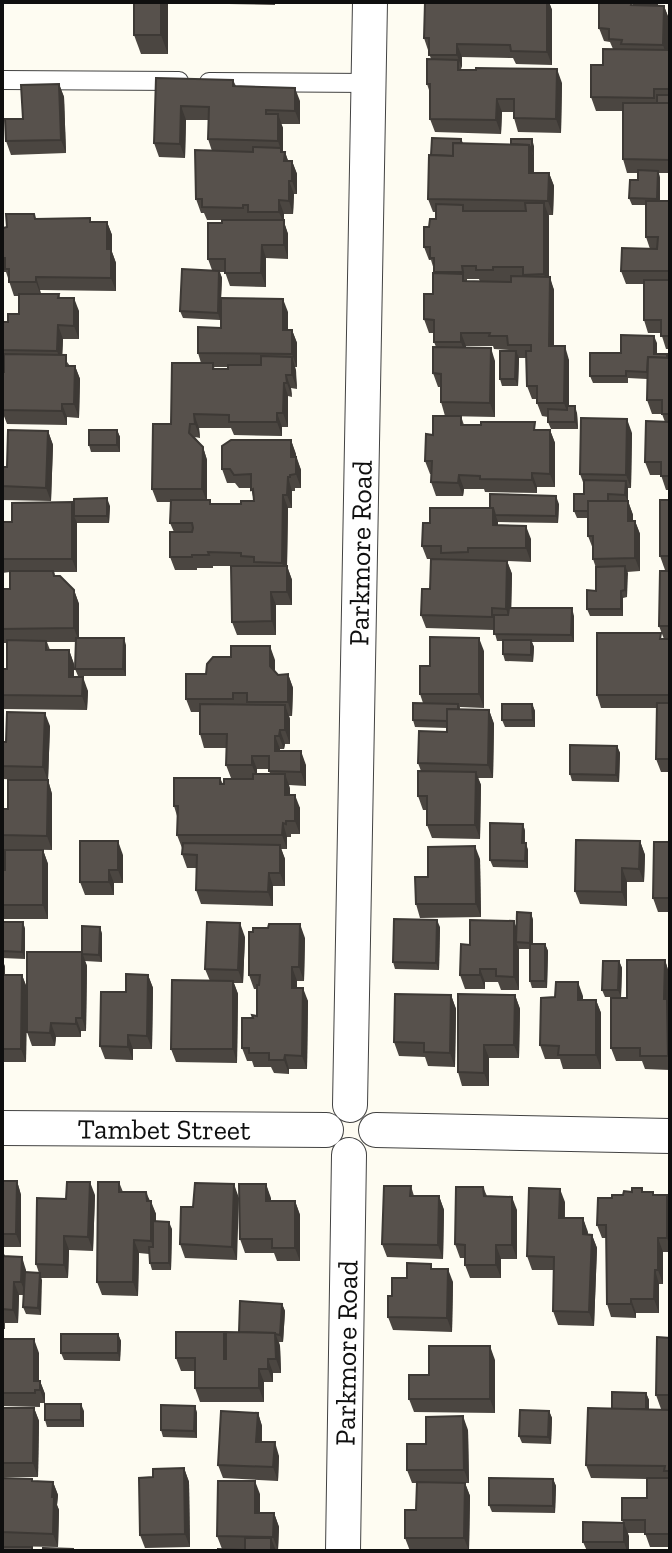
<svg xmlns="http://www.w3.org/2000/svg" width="672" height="1553" font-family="'Zilla Slab',serif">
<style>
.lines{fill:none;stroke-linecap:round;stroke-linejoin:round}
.lane-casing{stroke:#424242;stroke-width:20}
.street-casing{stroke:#424242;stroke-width:36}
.lane{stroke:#fff;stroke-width:18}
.street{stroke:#fff;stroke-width:34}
.wall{fill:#4b4641;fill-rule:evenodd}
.shaded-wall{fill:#3d3935}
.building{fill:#57514c;stroke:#3d3935;stroke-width:2}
.labels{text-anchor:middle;stroke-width:8;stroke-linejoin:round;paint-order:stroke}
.street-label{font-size:28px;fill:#0f0f0f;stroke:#fff}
</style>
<rect width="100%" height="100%" fill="#fefcf2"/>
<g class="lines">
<defs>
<g id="lane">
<polyline points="2,80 179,81"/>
<polyline points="209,82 369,83"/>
</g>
<g id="street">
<path id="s1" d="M350,1105L370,2"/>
<path id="s2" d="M2,1128L326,1130"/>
<polyline points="376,1130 670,1136"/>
<path id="s3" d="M343,1551L349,1155"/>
</g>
</defs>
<use href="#lane" class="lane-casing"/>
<use href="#street" class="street-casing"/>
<use href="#lane" class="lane"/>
<use href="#street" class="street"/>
</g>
<g class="wall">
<polygon points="168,2 168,54 141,54 134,35"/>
<polygon points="227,2 275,2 275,5 228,4"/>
<rect x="307" y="2" width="29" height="2"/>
<polygon points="425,2 549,2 552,10 552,65 516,64 513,58 462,57 461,69 462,70 562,83 561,133 518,132 514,118 514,112 502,112 501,134 435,132 430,119 430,93 427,84 431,59 424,38"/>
<polygon points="659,5 664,6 669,19 668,50 670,50 670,173 659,173 660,178 660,201 670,201 670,349 666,349 661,333 648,333 644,320 644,284 626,284 621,271 650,249 646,237 646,205 632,205 629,198 638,180 638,173 627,173 623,159 623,111 596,111 591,97 603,65 613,49 610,42 604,41 599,28"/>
<polygon points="156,78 233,80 236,86 300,101 300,124 281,124 283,128 283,152 285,152 288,161 292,161 297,174 297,194 294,194 293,214 284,214 284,222 288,234 288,259 266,258 266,287 230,286 225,272 220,272 222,278 220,320 183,318 180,311 212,270 208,259 222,223 222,220 207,220 204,213 201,213 196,199 212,151 208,139 208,120 186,120 185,158 159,157 154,143"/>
<polygon points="59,84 64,97 66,153 11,155 6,141 23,119"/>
<path d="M461,139L463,143L534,146V173H549L554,186L553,215H549V277L554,290V346L569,360V406L577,413L578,429H551L548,422V417L542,416L537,403V399H532L527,386L526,358H519L518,386H502L500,379L510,351L509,350L494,349L493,346H466V347L495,361V417L445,416L441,402V387H438L433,373L436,347L434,342V333H429L424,319L433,294L435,273L431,260H429L424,247L429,227L436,219V212H433L428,199ZM467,279H479L480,282L467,281Z"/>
<polygon points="34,214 36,219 107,222 112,235 112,252 116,263 116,291 40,290 41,294 59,294 60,298 79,311 79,339 63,339 62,355 70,366 75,366 80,379 79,418 67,417 67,425 7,424 2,411 2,372 4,372 4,363 2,358 2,322 8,322 19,314 19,296 14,296 6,272 3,272 2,269 2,235 7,227"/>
<path d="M288,312V330H292L297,343V367H295L297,389L291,388L292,397L288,396V427H282V436L234,435L231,428H199L200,438L195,437L203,447L207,460V500H210L211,504H241L254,501L251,488H239L235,483H227L222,469L291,440L301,470V488H295V491H292V508H288L287,566L292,580V605H276V635H237L232,622L245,566H213V568H197V570H175L170,557L174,532L170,523L171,502H157L152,489L171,424L201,363L198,353L221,328ZM214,367H228V369H215Z"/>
<polygon points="657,343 657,354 670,358 670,490 666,490 661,475 650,475 645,462 665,422 662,414 652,414 647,400 647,379 628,378 628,383 593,383 590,376 621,353"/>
<polygon points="461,416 464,425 550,430 555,443 555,487 537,487 537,493 485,492 484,489 464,489 463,496 436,496 431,482 432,474 430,474 425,461 433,435"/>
<polygon points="117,430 120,437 120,452 91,452 89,445"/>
<polygon points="48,431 53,445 51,501 2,500 2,467 7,467"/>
<polygon points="632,433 631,488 628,488 628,501 633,515 633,521 635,521 640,534 640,571 627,572 627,597 623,598 623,616 590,616 587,609 596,591 596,568 593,559 593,549 588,536 588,518 577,518 574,511 584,494 584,485 580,474"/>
<polygon points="670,500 670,570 665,570 660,556"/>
<polygon points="559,504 558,523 498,522 498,525 531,539 531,562 507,561 512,574 511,608 574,616 574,642 532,642 534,647 533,662 505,661 503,654 503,641 497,641 494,630 426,628 421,615 430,589 431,559 427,559 422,546 430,523 490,508"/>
<polygon points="110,506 109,523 77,523 77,572 54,572 55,576 74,590 79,604 79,638 126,645 126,676 78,676 75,669 75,642 47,642 50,650 69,650 74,664 74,677 88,691 87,710 2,709 2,669 7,669 7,643 2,643 2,589 10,589 10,572 2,573 2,531 12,522 74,508"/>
<polygon points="670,571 670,772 661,772 656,759 657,708 601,708 597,695 664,639 659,626"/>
<polygon points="484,651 484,708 460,707 460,710 489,710 494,724 493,778 478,778 481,785 480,839 432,838 427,825 427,810 423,810 418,796 421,771 418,763 447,732 447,728 415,727 413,720 423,703 420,694 430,666"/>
<path d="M275,660V671L278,675L288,674L293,688L292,716H289L290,719V744H285L284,749H280V751L306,765V786L289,785L290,795L300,808V834H291V837H287V849H281L285,859V886H273V906L201,904L196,890L197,868H187L182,854V848L177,835V816L174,806L220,778L223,784L253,778H231L226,765L227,748H204L200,734V712H191L186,699L206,674ZM257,769H269L270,774H257Z"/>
<polygon points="532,704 535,711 535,727 505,727 502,720"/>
<polygon points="50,726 48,780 52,794 52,850 2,849 2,809 8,809 26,780 2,779 2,742 6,742"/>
<polygon points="617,746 620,753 619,782 572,781 570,774"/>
<polygon points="523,824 525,831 525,843 528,850 528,868 493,867 490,860"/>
<polygon points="640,841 645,855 644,882 627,882 627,906 580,904 575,891"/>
<polygon points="670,842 670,912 658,912 653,898"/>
<polygon points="43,850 48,864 48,919 2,919 2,870 5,870"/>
<polygon points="123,855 123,883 114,883 114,895 85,895 80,882"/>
<polygon points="480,859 481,917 420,918 416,904 428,877"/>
<polygon points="531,913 533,920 533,944 545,944 548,951 547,988 532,988 530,981 530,949 519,949 519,990 501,990 498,982 485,982 485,989 465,989 460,975 470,945 514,921 516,928"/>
<polygon points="2,922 23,922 25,929 25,959 2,958 5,967 5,975 22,975 27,988 26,1062 2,1062"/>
<polygon points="100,927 102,934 102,962 85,961 87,966 86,1031 81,1031 81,1037 56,1037 55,1046 32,1046 27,1032"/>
<polygon points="440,927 439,970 395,969 393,962"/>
<polygon points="245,937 243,983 234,983 238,994 237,1063 176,1062 171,1049 210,981 205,969"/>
<polygon points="305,938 304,981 297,981 297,988 308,1001 307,1069 289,1069 289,1074 274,1073 271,1067 254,1067 252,1061 247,1061 242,1048 253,1018 257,1016 257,989 254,989 249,975"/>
<polygon points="665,960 669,973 670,1070 645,1069 642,1061 616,1061 611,1048 627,998"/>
<polygon points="619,961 622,968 621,997 605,997 602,990"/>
<polygon points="148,975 153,988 152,1049 133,1049 133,1060 105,1059 100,1046 126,992"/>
<polygon points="451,995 456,1009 455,1067 428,1066 425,1057 399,1056 394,1042"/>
<polygon points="515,995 520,1009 519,1058 489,1058 489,1086 462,1086 458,1072"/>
<polygon points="583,996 583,1000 596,1000 601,1013 601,1069 563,1069 560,1059 545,1059 540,1045 555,997"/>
<polygon points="2,1181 17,1181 21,1195 21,1247 2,1247"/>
<polygon points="119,1182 123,1192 151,1201 156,1214 156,1221 172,1229 171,1270 152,1270 150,1263 149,1254 139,1253 138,1296 102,1295 97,1282"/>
<polygon points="234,1184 237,1260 185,1258 180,1244"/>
<polygon points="266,1184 271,1201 295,1201 300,1215 300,1261 277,1261 274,1253 245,1253 240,1239"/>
<polygon points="411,1186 414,1196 439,1196 444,1210 443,1259 387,1257 382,1244"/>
<polygon points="483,1187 487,1196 517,1210 517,1259 501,1259 501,1278 470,1278 465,1265 465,1258 460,1258 455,1244"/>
<polygon points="642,1188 643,1192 654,1195 670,1202 670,1252 663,1252 663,1284 659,1284 659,1313 636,1313 636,1318 611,1317 607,1304 606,1238 602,1238 597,1225 612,1198 623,1195"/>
<polygon points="95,1195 93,1251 69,1250 68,1278 41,1278 41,1315 26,1314 23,1307 24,1295 19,1295 18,1323 5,1323 5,1329 2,1329 2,1249 5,1256 26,1270 26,1272 39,1273 36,1264 66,1199"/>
<polygon points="565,1202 565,1218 583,1218 588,1235 592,1235 597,1248 594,1326 558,1325 553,1311 554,1270 532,1270 527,1256"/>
<polygon points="433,1269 453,1282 452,1332 393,1330 388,1317 392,1296 407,1278"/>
<polygon points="282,1304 285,1311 283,1342 279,1342 280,1346 281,1373 273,1373 273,1382 264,1382 264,1402 200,1402 195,1388 195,1371 181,1371 176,1358 224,1332 226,1339 239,1332"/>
<polygon points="118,1334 121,1341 120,1361 64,1360 61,1353"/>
<polygon points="670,1338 670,1409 661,1409 656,1395"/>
<polygon points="2,1339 39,1353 39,1381 40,1381 45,1394 45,1403 40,1403 40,1407 2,1406"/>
<polygon points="495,1360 495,1413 414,1412 409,1399 429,1375"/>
<polygon points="646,1393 649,1400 649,1409 670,1410 670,1547 650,1547 645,1533 628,1533 629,1551 587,1551 583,1542 623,1523 622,1520 647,1498 647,1479 591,1478 586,1465 612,1409"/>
<polygon points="195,1406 197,1413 197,1438 163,1437 161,1430"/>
<polygon points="2,1408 34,1408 39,1421 38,1477 2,1477"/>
<polygon points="84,1411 84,1427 47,1427 45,1420"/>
<polygon points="549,1411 552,1418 551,1444 522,1443 519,1436"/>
<polygon points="258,1413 262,1426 262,1442 279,1456 278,1481 223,1478 218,1465"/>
<polygon points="468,1430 469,1483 465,1483 470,1496 469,1551 410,1551 405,1538 416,1510 417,1483 412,1483 407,1470 426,1444"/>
<polygon points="184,1468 189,1482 190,1547 145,1548 140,1535 153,1477"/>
<polygon points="2,1478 32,1479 33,1481 53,1482 58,1495 57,1505 59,1510 58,1547 2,1546"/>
<polygon points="553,1479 556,1486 555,1513 492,1512 489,1505"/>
<polygon points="260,1494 260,1513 274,1513 279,1527 278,1550 218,1551 222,1549 217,1536"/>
</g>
<g class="shaded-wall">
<polygon points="161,2 168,2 168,54 161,35"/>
<polygon points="547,2 549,2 552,10 552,65 547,52"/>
<polygon points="664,6 669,19 668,59 663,45"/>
<polygon points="457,44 462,57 462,69 457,55"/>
<polygon points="557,69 562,83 561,133 556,119"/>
<polygon points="59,84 64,97 66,153 61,140"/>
<polygon points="295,88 300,101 300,124 295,111"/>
<polygon points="497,99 502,112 501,134 496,120"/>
<polygon points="181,106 186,120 185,158 180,144"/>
<polygon points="278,114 283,128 283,152 285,157 285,152 290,166 289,174 278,141"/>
<polygon points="532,139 534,146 534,158 532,151"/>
<polygon points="529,145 534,158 534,186 529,173"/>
<polygon points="292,161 297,174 297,194 292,181"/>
<polygon points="658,171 660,178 660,206 657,199"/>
<polygon points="549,173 554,186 553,215 548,201"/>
<polygon points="289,181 294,194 293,214 289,201"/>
<polygon points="279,200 284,214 284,222 288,234 288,259 284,245 284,224 279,212"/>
<polygon points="544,203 549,217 549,288 544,274"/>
<polygon points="107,222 112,235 112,252 116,263 116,291 111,278 107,249"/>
<polygon points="262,245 266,258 266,287 261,273"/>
<polygon points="219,271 222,278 220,320 218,313"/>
<polygon points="36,277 40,290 41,296 36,282"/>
<polygon points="550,277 554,290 554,360 549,346"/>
<polygon points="74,298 79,311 79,339 74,326"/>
<polygon points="283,299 288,312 288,343 283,330"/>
<polygon points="58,325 63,339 62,364 57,351"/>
<polygon points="292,330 297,343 297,367 292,354"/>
<polygon points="461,333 466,346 466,356 461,342"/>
<polygon points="654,336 657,343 657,361 654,354"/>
<polygon points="565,346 569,360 569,417 564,403"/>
<polygon points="491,348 495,361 495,417 490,403"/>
<polygon points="516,351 519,358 518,386 515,379"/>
<polygon points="292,357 296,370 297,389 292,375"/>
<polygon points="75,366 80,379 79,418 74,404"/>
<polygon points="286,375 291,388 292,397 287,383"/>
<polygon points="284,383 288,396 288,427 283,413"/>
<polygon points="62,404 67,417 67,425 62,411"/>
<polygon points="575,406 577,413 578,429 575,422"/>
<polygon points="277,413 282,427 282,436 277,422"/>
<polygon points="194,414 199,428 200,438 195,424"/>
<polygon points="627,419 632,433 631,488 626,475"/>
<polygon points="117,430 120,437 120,452 117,445"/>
<polygon points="550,430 555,443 555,487 550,474"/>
<polygon points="48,431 53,445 51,501 46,488"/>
<polygon points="291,440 296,454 296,470 291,457"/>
<polygon points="203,447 207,460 207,502 202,489"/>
<polygon points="296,457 301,470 301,488 296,474"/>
<polygon points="532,473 537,487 537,493 532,480"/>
<polygon points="459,475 464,489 463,496 458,483"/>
<polygon points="288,477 292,491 292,508 287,495"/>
<polygon points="626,481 628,488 628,502 625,495"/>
<polygon points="283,495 288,508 287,566 292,580 292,605 287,592 287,576 282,563"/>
<polygon points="556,496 559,504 558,523 556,516"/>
<polygon points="107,498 110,506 109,523 107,516"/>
<polygon points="628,501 633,515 633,534 628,521"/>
<polygon points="72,502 77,515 74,516 77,523 77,572 72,559"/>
<polygon points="493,508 498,522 497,538 493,525"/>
<polygon points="635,521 640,534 640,571 635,558"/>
<polygon points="526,526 531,539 531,562 526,548"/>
<polygon points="507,561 512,574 511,622 506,609"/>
<polygon points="625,566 628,573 627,597 625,590"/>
<polygon points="74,590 79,604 79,642 74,628"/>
<polygon points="621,591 623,598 623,616 621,609"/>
<polygon points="271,592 276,605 276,635 272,621"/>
<polygon points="572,608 574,616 574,642 571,635"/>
<polygon points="124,638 126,645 126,676 123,669"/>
<polygon points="479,638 484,651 484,708 479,694"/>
<polygon points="531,640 534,647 533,662 531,655"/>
<polygon points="270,646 275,660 275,679 270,666"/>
<polygon points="69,650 74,664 74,691 69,677"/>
<polygon points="288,674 293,688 292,716 288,702"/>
<polygon points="83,677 88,691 87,710 82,696"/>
<polygon points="532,704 535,711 535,727 533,720"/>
<polygon points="285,705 290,719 290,744 285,730"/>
<polygon points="489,710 494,724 493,778 488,765"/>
<polygon points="45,713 50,726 48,781 43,767"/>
<polygon points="280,730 285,744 284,749 279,736"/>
<polygon points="275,736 280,749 280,764 275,751"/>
<polygon points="617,746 620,753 619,782 616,775"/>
<polygon points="301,751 306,765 306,786 301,772"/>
<polygon points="252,756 257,769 257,778 252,765"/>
<polygon points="476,772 481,785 480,839 475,825"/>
<polygon points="285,774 290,788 290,808 285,795"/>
<polygon points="48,780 52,794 52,850 47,836"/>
<polygon points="295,795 300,808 300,834 295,821"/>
<polygon points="283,823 287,837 287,849 282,835"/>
<polygon points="523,824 525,831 524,850 522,843"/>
<polygon points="118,841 123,855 123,883 118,870"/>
<polygon points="640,841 645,855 644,882 639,869"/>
<polygon points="526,843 528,850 528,868 525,861"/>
<polygon points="280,845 285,859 285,886 280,873"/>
<polygon points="475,846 480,859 481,917 476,904"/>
<polygon points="43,850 48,864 48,919 43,905"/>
<polygon points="622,868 627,882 627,906 622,892"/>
<polygon points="109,870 114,883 114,895 109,882"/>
<polygon points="269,873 273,886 273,906 268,892"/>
<polygon points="531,913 533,920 533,950 530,943"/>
<polygon points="437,920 440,927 439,970 436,963"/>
<polygon points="514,921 519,934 516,942 519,949 519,990 514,977"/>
<polygon points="23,922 25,929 25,959 22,952"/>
<polygon points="240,923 245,937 243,983 238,970"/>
<polygon points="300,924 305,938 304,981 299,967"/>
<polygon points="100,927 102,934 102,962 99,955"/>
<polygon points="545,944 548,951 547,988 545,981"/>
<polygon points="82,952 87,966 86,1031 82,1018"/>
<polygon points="2,958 5,967 5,988 2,979"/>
<polygon points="665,960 669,973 670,1062 668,1056 664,999"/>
<polygon points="619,961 622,968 621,997 618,990"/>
<polygon points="292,967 297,981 297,1001 292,988"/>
<polygon points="480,969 485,982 485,989 480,975"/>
<polygon points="22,975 27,988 26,1062 21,1049"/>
<polygon points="148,975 153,988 152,1049 147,1036"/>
<polygon points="233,981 238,994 237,1063 233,1049"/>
<polygon points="578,982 583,996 583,1013 578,1000"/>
<polygon points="303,988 308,1001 307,1069 302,1056"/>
<polygon points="451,995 456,1009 455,1067 450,1053"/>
<polygon points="515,995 520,1009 519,1058 514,1045"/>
<polygon points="596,1000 601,1013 601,1069 596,1055"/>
<polygon points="76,1018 81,1031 81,1037 76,1024"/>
<polygon points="51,1023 56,1037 55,1046 50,1033"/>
<polygon points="128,1035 133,1049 133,1060 128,1047"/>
<polygon points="484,1045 489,1058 489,1086 484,1073"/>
<polygon points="285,1055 289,1069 289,1074 284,1060"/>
<polygon points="17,1181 21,1195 21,1247 16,1234"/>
<polygon points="90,1182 95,1195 93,1251 88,1237"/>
<polygon points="234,1184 239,1198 237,1260 232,1247"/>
<polygon points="266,1184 271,1198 271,1215 266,1201"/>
<polygon points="560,1189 565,1202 564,1231 559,1218"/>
<polygon points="146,1192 156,1214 156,1254 151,1241"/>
<polygon points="667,1195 670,1202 670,1246 667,1238"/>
<polygon points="439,1196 444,1210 443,1259 438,1245"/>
<polygon points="512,1197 517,1210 517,1259 512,1245"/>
<polygon points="295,1201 300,1215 300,1261 295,1248"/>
<polygon points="583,1218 588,1232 587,1248 583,1234"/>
<polygon points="169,1222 172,1229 171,1270 169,1263"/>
<polygon points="592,1235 597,1248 594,1326 589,1312"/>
<polygon points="64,1236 69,1250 68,1278 64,1265"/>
<polygon points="658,1238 663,1252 663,1284 658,1270"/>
<polygon points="134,1240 139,1253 138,1296 133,1282"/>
<polygon points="496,1245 501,1259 501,1278 496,1265"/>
<polygon points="22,1257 26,1270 26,1295 21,1282"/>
<polygon points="448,1269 453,1282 452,1332 447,1318"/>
<polygon points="655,1270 659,1284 659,1313 654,1299"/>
<polygon points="40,1273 42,1280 41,1315 38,1308"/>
<polygon points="14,1282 19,1295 18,1323 13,1310"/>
<polygon points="631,1299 636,1313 636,1318 631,1304"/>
<polygon points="282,1304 285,1311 283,1342 280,1335"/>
<polygon points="224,1332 229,1345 228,1373 224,1359"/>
<polygon points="275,1333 280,1346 281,1373 276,1359"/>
<polygon points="118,1334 121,1341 120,1361 118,1353"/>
<polygon points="34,1339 39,1353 39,1390 34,1381"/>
<polygon points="490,1346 495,1360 495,1413 490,1399"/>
<polygon points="268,1359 273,1373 273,1382 268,1369"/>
<polygon points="259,1369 264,1382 264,1402 259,1388"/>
<polygon points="40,1381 45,1394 45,1403 40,1390"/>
<polygon points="646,1393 649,1400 649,1417 646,1410"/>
<polygon points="81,1404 84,1411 84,1427 81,1420"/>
<polygon points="195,1406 197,1413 197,1438 194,1431"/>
<polygon points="34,1408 39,1421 38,1477 33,1463"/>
<polygon points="549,1411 552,1418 551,1444 548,1437"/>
<polygon points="258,1413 262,1426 261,1455 256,1442"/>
<polygon points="463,1416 468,1430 469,1483 464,1470"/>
<polygon points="275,1442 279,1456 278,1481 273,1467"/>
<polygon points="184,1468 189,1482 190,1547 185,1534"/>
<polygon points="553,1479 556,1486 555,1513 553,1506"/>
<polygon points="255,1481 260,1494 260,1526 255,1513"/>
<polygon points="53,1482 58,1495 57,1505 59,1510 58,1547 53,1534"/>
<polygon points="465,1483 470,1496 469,1551 464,1538"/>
<polygon points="274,1513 279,1527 278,1550 273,1537"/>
<polygon points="624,1523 629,1536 629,1551 627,1551 624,1542"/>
<polygon points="271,1538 276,1551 271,1551"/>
</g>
<g class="building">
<rect x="134" y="2" width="27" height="33"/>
<polygon points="425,2 547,2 547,52 511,51 510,45 457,44 457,55 429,55 429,38 424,38"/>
<polygon points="599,2 632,2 631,5 664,6 663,45 621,44 622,40 609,39 609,29 599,28"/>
<rect x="634" y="2" width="23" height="3"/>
<polygon points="603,49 670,50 670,89 654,89 654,98 591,97 591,65 603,65"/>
<polygon points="427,59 458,60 458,70 476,70 476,68 557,69 556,119 514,118 514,99 497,99 496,120 430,119 430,84 427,84"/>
<polygon points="156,78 233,80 233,86 295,88 295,111 266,110 266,114 278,114 278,141 208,139 209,107 181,106 180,144 154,143"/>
<polygon points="59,84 61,140 6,141 5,119 23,119 21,85"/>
<rect x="657" y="95" width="13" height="8"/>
<polygon points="623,103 670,103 670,160 623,159"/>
<polygon points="432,138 461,139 461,143 453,143 453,156 431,155"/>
<polygon points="511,139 532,139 532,151 529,145 511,144"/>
<polygon points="453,143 529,145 529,173 549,173 548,201 428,199 429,155 453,156"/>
<polygon points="253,147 281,148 281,152 285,152 284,161 292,161 292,181 289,181 289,201 279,200 279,212 248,212 248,205 243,205 243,208 202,207 202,199 196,199 195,150 253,152"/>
<polygon points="638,170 658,171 657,199 629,198 630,180 638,180"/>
<polygon points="646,201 670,201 670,271 621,271 622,248 657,249 658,237 646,237"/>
<polygon points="525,203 544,203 544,274 523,275 523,267 493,267 493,270 476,270 476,266 462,266 463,272 434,272 434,258 430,258 430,247 424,247 424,227 429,227 430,219 436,219 436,204 463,205 463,211 526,211"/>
<polygon points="6,214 34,214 35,219 90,218 90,222 107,222 107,249 111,249 111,278 36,277 36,282 9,282 9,269 5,269 5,258 2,258 3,228 7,227"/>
<polygon points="222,220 284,220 284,245 262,245 261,273 225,273 225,259 208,259 208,223 222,223"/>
<polygon points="182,269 219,271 218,313 180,311"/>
<polygon points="433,273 463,274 463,281 511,282 511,276 550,277 549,346 565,346 564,403 537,403 537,386 527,386 526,351 531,351 531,345 508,345 507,336 489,336 490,333 461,333 461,342 434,342 434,320 424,319 424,294 433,294"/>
<polygon points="644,280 670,280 670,336 661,336 661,320 644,320"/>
<polygon points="19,294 59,294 58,298 74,298 74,326 58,325 57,351 2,350 2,322 8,322 8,314 19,314"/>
<polygon points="221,298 283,299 283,330 292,330 292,354 198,353 198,327 221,328"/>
<polygon points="621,335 654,336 654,354 667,354 667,358 648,357 647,372 626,371 626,376 590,376 590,353 621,353"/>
<polygon points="433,347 491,348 490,403 441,402 441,374 433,373"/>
<polygon points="500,351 516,351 515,379 500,379"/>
<polygon points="4,354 66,355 66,366 75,366 74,404 62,404 62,411 2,410 2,372 4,372"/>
<polygon points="261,356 292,357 292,375 286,375 287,383 284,383 283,413 277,413 277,422 229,422 229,415 194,414 195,424 190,424 189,433 203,447 202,489 152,489 153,424 171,424 172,363 213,363 213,369 228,369 228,365 261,365"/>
<polygon points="648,357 670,358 670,414 662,414 662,400 647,400"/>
<polygon points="567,406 575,406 575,422 548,422 548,409 567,410"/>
<polygon points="433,416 461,416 461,425 481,425 481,422 535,422 534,430 550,430 550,474 532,473 532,480 480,479 480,476 459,475 458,483 431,482 432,461 425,461 426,434 433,435"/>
<polygon points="581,418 627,419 626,475 580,474"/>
<polygon points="646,421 670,422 670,476 661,476 661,462 645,462"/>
<polygon points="8,430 48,431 46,488 2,486 2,467 7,467"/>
<rect x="89" y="430" width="28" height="15"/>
<polygon points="231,440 291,440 291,457 296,457 296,474 290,475 290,477 288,477 287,495 283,495 282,563 254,562 254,557 241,556 241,553 208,552 209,555 192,555 192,557 170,557 170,532 192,532 193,528 192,523 170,523 171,500 210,500 210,504 241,504 241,501 254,501 253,489 251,490 251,474 234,475 230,469 222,469 222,446"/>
<polygon points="584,480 626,481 625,495 608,494 608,501 588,501 588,511 574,511 574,494 584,494"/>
<polygon points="490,494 556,496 556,516 495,515 493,508 490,508"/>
<polygon points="107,498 107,516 74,516 74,499"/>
<rect x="660" y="500" width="10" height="56"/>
<polygon points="588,501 628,501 628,521 635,521 635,558 593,559 593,536 588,536"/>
<polygon points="72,502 72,559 2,559 3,522 12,522 12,503"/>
<polygon points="430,508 493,508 493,525 526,526 526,548 468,548 468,552 441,553 441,546 422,546 423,523 430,523"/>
<polygon points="431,559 507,561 506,609 492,608 492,617 421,615 422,589 430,589"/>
<polygon points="231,566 287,566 287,592 271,592 272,621 232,622"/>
<polygon points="625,566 625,590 621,591 621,609 587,609 587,590 596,591 596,567"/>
<polygon points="10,571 53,571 54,576 60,576 74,590 74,628 2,629 2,589 10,589"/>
<polygon points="660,571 670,571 670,626 659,626"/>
<polygon points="509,608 572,608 571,635 494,634 494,615 508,615"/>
<polygon points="597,633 661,633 660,639 670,639 670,695 597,695"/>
<polygon points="430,637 479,638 479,694 420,694 420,666 430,666"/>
<polygon points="76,638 124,638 123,669 75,669"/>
<polygon points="7,640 46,641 46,650 69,650 69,677 83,677 82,696 2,695 2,669 7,669"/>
<polygon points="503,640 531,640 531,655 503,654"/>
<polygon points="231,646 270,646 270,666 278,675 288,674 288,702 247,702 247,693 233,693 233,699 186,699 186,674 206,674 207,664 213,657 231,657"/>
<polygon points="413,703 458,704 458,710 447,709 447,721 413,720"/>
<polygon points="657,703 670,703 670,759 656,759"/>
<polygon points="200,704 285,705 285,730 280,730 279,736 275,736 275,751 301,751 301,772 269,771 269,756 252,756 252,765 226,765 227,734 200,734"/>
<polygon points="502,704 532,704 533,720 502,720"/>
<polygon points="447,709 489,710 488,765 418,763 419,731 447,732"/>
<polygon points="7,712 45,713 43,767 2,766 2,742 6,742"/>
<polygon points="570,745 617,746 616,775 570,774"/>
<polygon points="418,771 476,772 475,825 427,825 427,796 418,796"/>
<polygon points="253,774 285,774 285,795 295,795 295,821 286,821 286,824 283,823 282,835 177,835 178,806 174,806 174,778 220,778 220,784 224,784 224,779 253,779"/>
<polygon points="8,780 48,780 47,836 2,835 2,809 8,809"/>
<polygon points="490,823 523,824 522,843 526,843 525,861 490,860"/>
<polygon points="576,840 640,841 639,869 622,868 622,892 575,891"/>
<polygon points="80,841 118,841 118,870 109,870 109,882 80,882"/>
<polygon points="654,842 670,842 670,898 653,898"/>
<polygon points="183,843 280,845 280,873 269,873 268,892 196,890 197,855 182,854"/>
<polygon points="475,846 476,904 416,904 415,877 428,877 428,847"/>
<polygon points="5,850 43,850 43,905 2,905 2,870 5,870"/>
<polygon points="517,912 531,913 530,943 516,942"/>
<polygon points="394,919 437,920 436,963 393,962"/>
<polygon points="470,920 514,921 514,977 496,976 496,969 480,969 480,975 460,975 461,944 470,945"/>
<polygon points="2,922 23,922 22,952 2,951"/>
<polygon points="207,922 240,923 238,970 205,969"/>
<polygon points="269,924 300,924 299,967 292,967 292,988 303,988 302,1056 285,1055 284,1060 269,1060 269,1053 249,1053 249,1048 242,1048 242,1018 253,1018 252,1015 257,1016 257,985 259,985 260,975 249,975 249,932 253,932 253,928 268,928"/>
<polygon points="82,926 100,927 99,955 82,954"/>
<rect x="530" y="944" width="15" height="37"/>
<polygon points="27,952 82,952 82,1018 76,1018 76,1024 51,1023 50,1033 27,1032"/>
<polygon points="627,960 665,960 664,999 667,999 668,1056 640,1056 640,1048 611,1048 611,998 627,998"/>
<polygon points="603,961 619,961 618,990 602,990"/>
<polygon points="126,974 148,975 147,1036 128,1035 128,1047 100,1046 101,992 126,992"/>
<polygon points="2,975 22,975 21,1049 2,1049"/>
<polygon points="172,980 233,981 233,1049 171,1049"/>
<polygon points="556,982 578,982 578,1000 596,1000 596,1055 558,1055 559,1046 540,1045 541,998 555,997"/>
<polygon points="395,994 451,995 450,1053 424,1052 424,1043 394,1042"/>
<polygon points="458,994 515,995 514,1045 484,1045 484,1073 458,1072"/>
<polygon points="2,1181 17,1181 16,1234 2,1234"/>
<polygon points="67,1182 90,1182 88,1237 64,1236 64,1265 36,1264 37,1198 66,1199"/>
<polygon points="98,1182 119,1182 119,1192 146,1192 147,1201 151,1201 151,1241 134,1240 133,1282 97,1282"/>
<polygon points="195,1183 234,1184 232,1247 180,1244 181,1207 193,1207"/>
<polygon points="239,1184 266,1184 266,1201 295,1201 295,1248 272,1248 272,1239 240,1239"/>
<polygon points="384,1186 411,1186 410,1196 439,1196 438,1245 382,1244"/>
<polygon points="456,1187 483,1187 484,1196 512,1197 512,1245 496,1245 496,1265 465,1265 465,1245 455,1244"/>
<polygon points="529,1188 560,1189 559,1218 583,1218 583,1234 592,1235 589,1312 553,1311 554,1257 527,1256"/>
<polygon points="632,1188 642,1188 642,1192 653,1192 653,1195 667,1195 667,1238 658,1238 658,1270 655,1270 654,1299 631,1299 631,1304 607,1304 606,1225 597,1225 598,1198 612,1198 612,1195 623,1195 624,1191 632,1192"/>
<polygon points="153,1221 169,1222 169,1263 150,1263 149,1247 153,1247"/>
<polygon points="2,1249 3,1256 22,1257 21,1282 14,1282 13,1310 2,1309"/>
<polygon points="407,1263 431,1264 431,1269 448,1269 447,1318 388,1317 388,1296 392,1296 392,1278 407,1278"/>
<polygon points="25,1272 40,1273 38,1308 23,1307"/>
<polygon points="240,1301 282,1304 280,1335 275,1334 275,1333 239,1332"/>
<polygon points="176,1332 224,1332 224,1359 226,1359 226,1332 275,1333 276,1359 268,1359 268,1369 259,1369 259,1388 195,1388 195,1358 176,1358"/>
<rect x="61" y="1334" width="57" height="19"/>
<polygon points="657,1337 670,1338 670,1395 656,1395"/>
<polygon points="2,1339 34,1339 34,1381 40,1381 40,1390 35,1390 35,1393 2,1393"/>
<polygon points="429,1346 490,1346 490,1399 409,1399 409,1375 429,1375"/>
<polygon points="612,1392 646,1393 646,1409 612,1409"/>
<rect x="45" y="1404" width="36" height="16"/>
<polygon points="161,1405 195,1406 194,1431 161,1430"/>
<polygon points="2,1408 34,1408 33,1463 2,1463"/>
<polygon points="588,1408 670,1410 670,1471 664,1471 665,1466 586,1465"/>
<polygon points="520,1410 549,1411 548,1437 519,1436"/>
<polygon points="221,1411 258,1413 256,1442 275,1442 273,1467 218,1465"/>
<polygon points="463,1416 464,1470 407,1470 407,1444 426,1444 426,1417"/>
<polygon points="184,1468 185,1534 140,1535 139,1478 153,1477 153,1469"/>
<polygon points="2,1478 32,1479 32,1481 53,1482 52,1497 54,1497 53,1534 2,1532"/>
<polygon points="489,1478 553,1479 553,1506 489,1505"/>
<polygon points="647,1478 670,1478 670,1534 645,1534 645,1520 622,1520 622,1498 647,1498"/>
<polygon points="218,1481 255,1481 255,1513 274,1513 273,1537 217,1536"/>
<polygon points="417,1482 465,1483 464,1538 405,1538 405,1510 416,1510"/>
<polygon points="583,1522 624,1523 624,1542 583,1542"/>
<polygon points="245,1538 271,1538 271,1551 218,1551 218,1549 245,1550"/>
<rect x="2" y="1547" width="30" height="4"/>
<polygon points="43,1548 73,1549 73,1551 43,1551"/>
</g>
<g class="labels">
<g class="street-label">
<text dy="10" stroke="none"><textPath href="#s1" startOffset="552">Parkmore Road</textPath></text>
<text dy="10" stroke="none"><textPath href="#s2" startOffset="162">Tambet Street</textPath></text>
<text dy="10" stroke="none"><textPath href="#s3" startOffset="198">Parkmore Road</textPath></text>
</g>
</g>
<rect width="672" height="1553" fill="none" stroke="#0f0f0f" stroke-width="8"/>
</svg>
